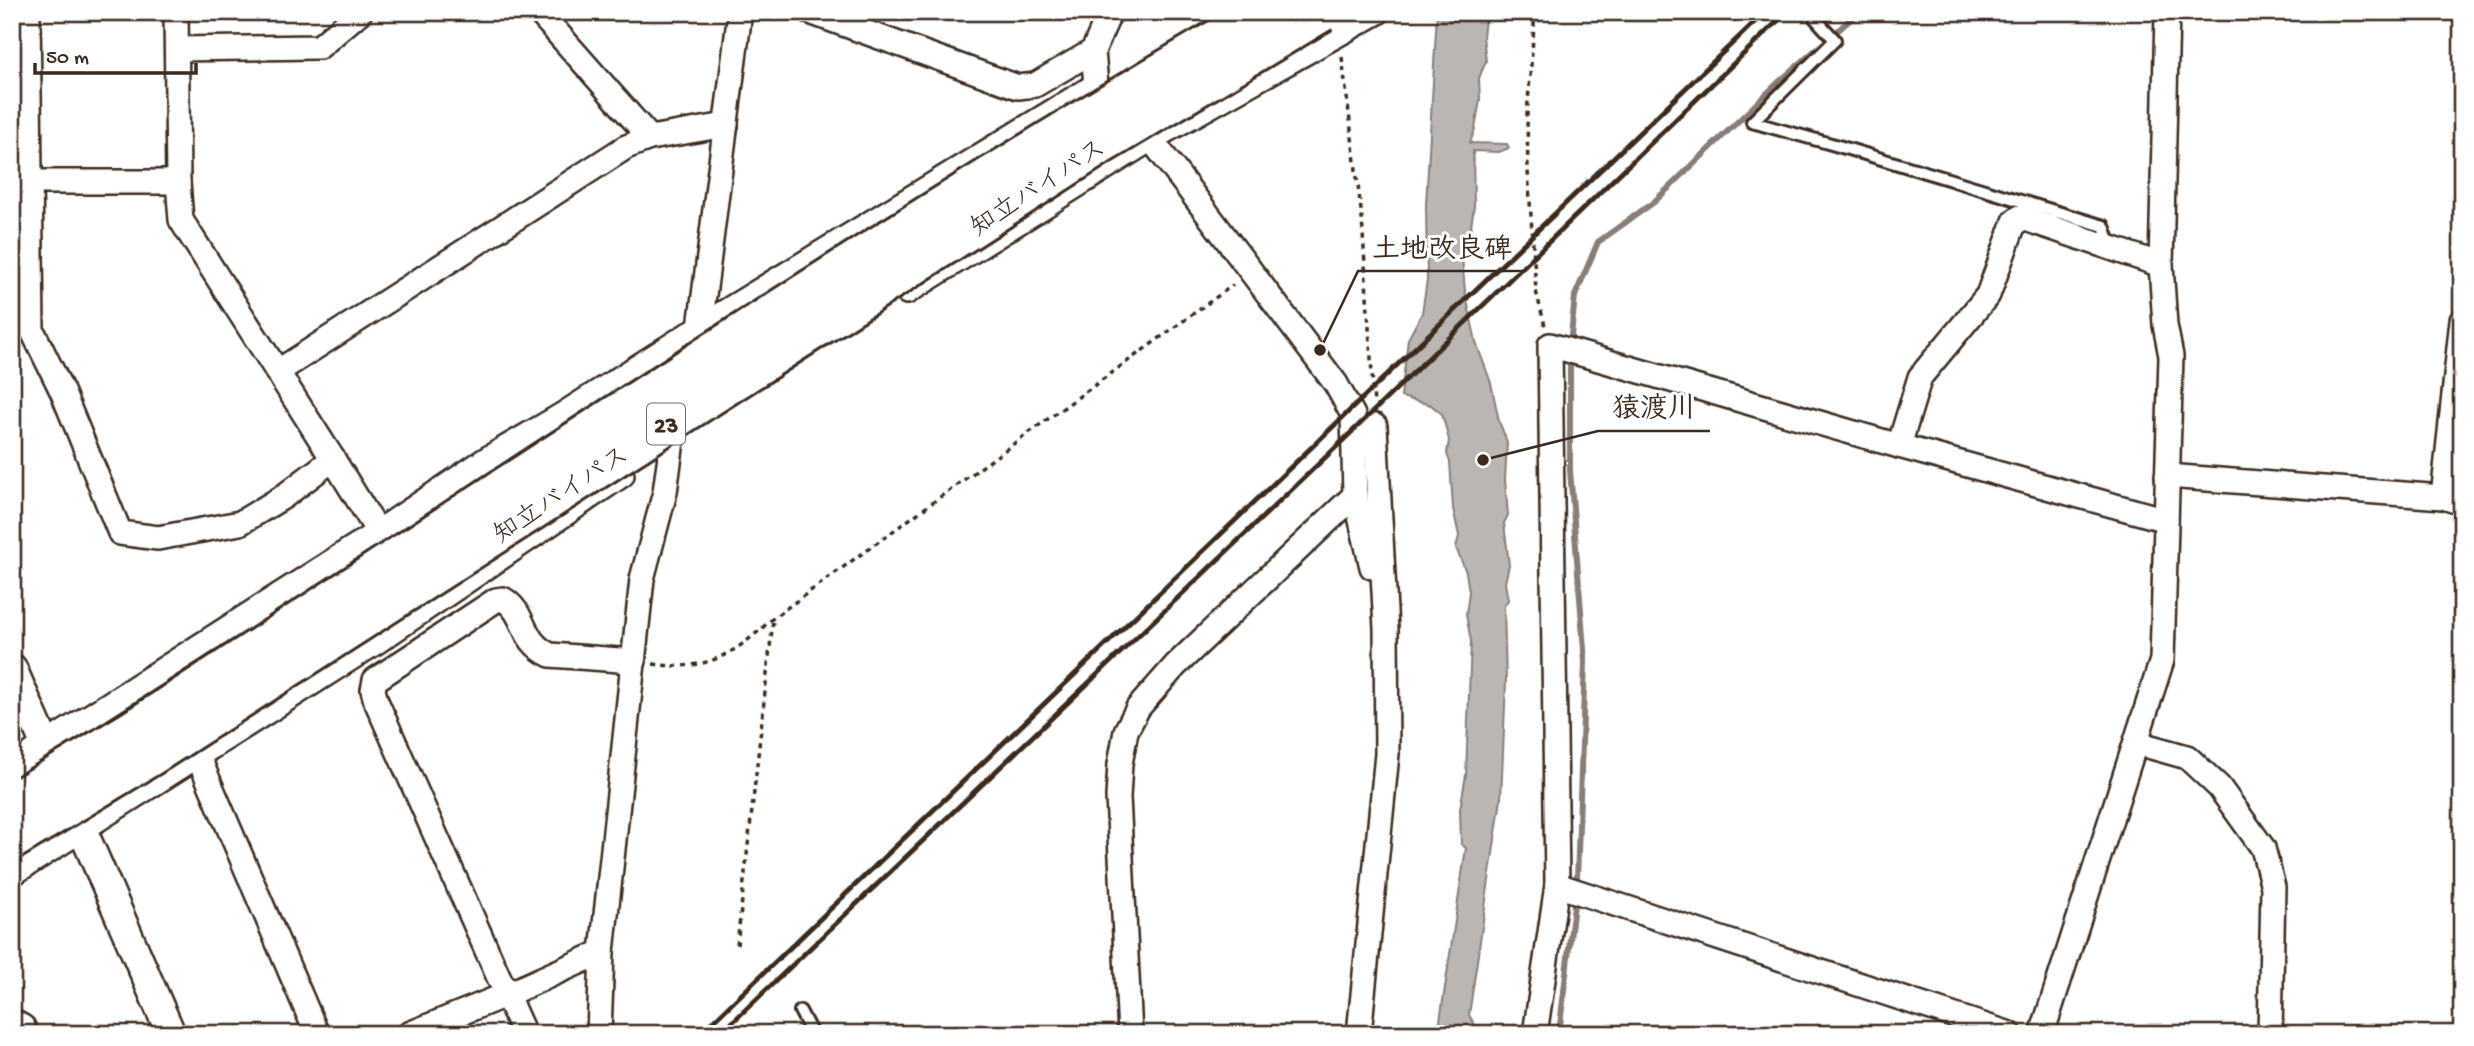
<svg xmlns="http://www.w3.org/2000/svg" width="2474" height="1046" font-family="'Gochi Hand','Klee One',sans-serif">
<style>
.water{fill:#bcb6b3;stroke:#887e77;stroke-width:2}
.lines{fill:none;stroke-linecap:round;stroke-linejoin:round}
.stream{stroke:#887e77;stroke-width:6}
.service-casing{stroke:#3b2a1e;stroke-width:16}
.minor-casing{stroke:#3b2a1e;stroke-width:28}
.tertiary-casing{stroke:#3b2a1e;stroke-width:33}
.path{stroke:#3b2a1e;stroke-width:3.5;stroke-dasharray:5 5;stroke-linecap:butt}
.service{stroke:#fff;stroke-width:10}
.minor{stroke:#fff;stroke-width:23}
.tertiary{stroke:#fff;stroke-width:28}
.rail{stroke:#3b2a1e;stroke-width:5}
.trunk-bridge-casing{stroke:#3b2a1e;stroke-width:44;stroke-linecap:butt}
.trunk-bridge{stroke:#fff;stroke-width:38}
.labels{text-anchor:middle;stroke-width:6;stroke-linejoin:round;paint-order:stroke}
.shield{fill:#fff;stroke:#766a62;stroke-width:2}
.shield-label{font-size:24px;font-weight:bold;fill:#3b2a1e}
.street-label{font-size:26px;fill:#3b2a1e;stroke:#fff}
.leader{fill:none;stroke:#3b2a1e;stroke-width:2.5}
.callout-dot{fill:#3b2a1e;stroke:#fff;stroke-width:2.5}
.callout-label{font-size:28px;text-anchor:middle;font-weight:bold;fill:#3b2a1e;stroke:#fff;stroke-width:6;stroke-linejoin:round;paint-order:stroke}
</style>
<rect width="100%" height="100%" fill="#fff"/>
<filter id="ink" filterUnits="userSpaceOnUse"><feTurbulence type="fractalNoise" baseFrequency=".0143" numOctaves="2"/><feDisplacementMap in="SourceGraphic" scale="14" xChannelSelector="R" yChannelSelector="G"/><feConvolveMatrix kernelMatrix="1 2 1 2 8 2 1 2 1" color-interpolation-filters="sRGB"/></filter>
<g filter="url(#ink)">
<polygon class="water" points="1437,12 1486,12 1483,36 1486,61 1479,78 1480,100 1475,129 1470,143 1507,144 1509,148 1499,152 1473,151 1474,206 1470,234 1461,246 1465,291 1476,342 1491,383 1499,421 1507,442 1505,480 1508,515 1504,523 1509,565 1505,583 1508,600 1504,606 1506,681 1501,799 1469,1015 1477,1029 1476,1034 1438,1034 1466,848 1461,844 1460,809 1466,775 1471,641 1466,615 1469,592 1466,572 1456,548 1459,536 1453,508 1450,462 1447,454 1449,440 1442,414 1431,405 1401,397 1408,339 1422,313 1427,280 1426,204"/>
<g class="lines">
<g class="stream">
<polyline points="1570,346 1575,296 1598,242 1654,202 1780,81 1859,12"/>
<polyline points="1559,1034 1577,879 1585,662 1570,470 1570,357"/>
</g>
<defs>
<g id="service">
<polyline points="1815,18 1835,40 1752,122 1835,145 2104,226 2112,248"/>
<polyline points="800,1011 812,1034"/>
</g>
<g id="minor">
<polyline points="28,12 32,330 62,391 120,533 158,538 240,523 283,497 333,459 378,532"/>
<polyline points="176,12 178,182 181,220 333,459"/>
<polyline points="539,12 650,138 726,125"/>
<polyline points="810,12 1018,87 1035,85 1093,51"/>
<polyline points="177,49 319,47 360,12"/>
<polyline points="1106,95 1096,85 1093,51 1110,12"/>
<polyline points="30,182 178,182"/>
<polyline points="907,292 1151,139 1378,12"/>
<polyline points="703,335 700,327 740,12"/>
<polyline points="277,372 626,147 650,138"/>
<polyline points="1899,446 1920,377 1988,295 2015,221 2020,217 2161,265"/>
<polyline points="2167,476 2443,497 2462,503"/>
<polyline points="1355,495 1372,567"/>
<polyline points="2443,497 2462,320"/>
<polyline points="2137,743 2187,757 2219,787 2263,848 2273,887 2270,1034"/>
<polyline points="198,756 317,1034"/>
<polyline points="12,766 378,532 485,460 562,415 700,327 1096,85"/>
<polyline points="12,874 378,641 622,475"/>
<polyline points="1557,885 2010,1034"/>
<polyline points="12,1021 23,1027 26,1034"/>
<polyline points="409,1034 508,994 602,952"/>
<path d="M524,1034L376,701L373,690L375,680L496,600L503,599C527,613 519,640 550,655L634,661"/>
<polyline points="599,1034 602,952 642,579 665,492 672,441 662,414"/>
<polyline points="1130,1034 1118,797 1120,764 1126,731 1138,708 1176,665 1355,495 1353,415 1336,384 1151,139 1141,128"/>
<polyline points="1359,1034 1387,754 1386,629 1375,426"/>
<polyline points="1535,1034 1557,885 1550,345 1899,446 2166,520"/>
<polyline points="2042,1034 2162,660 2171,356 2165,325 2161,265 2167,12"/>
</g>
<polyline id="tertiary" points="12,668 171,1034"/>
</defs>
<use href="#service" class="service-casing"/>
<use href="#minor" class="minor-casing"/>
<use href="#tertiary" class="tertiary-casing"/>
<g class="path">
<polyline points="1535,12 1527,115 1528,171 1536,291 1545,326"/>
<polyline points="1342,57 1362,218 1374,405"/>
<path d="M653,664C707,672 735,654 773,618L1233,285"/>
<polyline points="737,945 773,620"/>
</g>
<use href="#service" class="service"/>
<use href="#minor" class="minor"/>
<use href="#tertiary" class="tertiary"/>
<g class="rail">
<polyline points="700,1034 1765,12"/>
<polyline points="720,1034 1331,452 1787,12"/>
</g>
<defs>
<g id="trunk-bridge">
<path d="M12,803L134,729C508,487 878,236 1264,12"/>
<polyline points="12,840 151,756 1099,146 1322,12"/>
</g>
</defs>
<use href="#trunk-bridge" class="trunk-bridge-casing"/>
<use href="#trunk-bridge" class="trunk-bridge"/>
</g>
</g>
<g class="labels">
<rect class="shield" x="647" y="403.5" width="38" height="41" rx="5"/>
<g class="shield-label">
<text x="666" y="432">23</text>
</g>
<g class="street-label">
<text transform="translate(1037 186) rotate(-33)" y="9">知立バイパス</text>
<text transform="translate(560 493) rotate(-33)" y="9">知立バイパス</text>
</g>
</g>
<path class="leader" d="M1320 350L1358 271H1526M1483 460L1598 431H1710"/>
<g class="callout-dot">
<circle cx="1320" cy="350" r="7"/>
<circle cx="1483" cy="460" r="7"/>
</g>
<g class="callout-label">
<text x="1442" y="257">土地改良碑</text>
<text x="1654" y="416">猿渡川</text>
</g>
<rect width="2474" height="1046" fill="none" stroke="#fff" stroke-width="42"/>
<rect x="21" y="21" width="2432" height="1004" fill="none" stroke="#3b2a1e" stroke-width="2.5" filter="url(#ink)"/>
<path d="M35 63v10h161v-10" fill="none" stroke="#3b2a1e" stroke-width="3.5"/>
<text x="46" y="63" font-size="21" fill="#3b2a1e" stroke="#ffffff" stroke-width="5" paint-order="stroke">50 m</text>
</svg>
